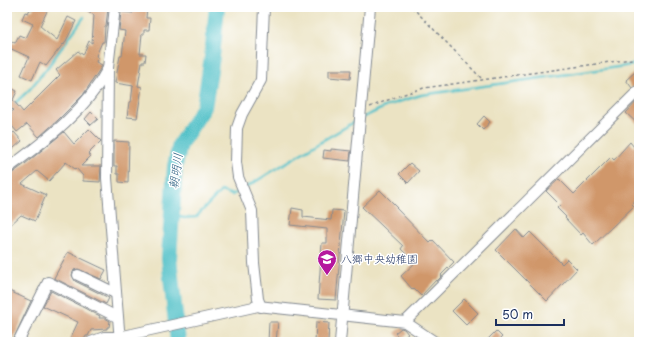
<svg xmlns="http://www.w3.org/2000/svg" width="646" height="349" font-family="'Playpen Sans','Klee One',sans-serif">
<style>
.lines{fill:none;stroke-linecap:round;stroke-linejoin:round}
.stream{stroke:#53c1c8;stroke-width:2.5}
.river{stroke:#53c1c8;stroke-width:16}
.building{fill:#d0976a}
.minor-casing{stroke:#838990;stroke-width:12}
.path{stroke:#838990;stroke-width:1.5;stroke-dasharray:3 3;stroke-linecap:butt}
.minor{stroke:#fff;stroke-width:10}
.labels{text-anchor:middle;stroke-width:3;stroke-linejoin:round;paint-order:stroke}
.poi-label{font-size:11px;fill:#1b2f5e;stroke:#fff;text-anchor:start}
.water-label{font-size:12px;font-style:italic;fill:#2f6283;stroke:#fff}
</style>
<rect width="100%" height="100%" fill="#fff"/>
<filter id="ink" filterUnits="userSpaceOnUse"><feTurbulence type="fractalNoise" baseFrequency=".025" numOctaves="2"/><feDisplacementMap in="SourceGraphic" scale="8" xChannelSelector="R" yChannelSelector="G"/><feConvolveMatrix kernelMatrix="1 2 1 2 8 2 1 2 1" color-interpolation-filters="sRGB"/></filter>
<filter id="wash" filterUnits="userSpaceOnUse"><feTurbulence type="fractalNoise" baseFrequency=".012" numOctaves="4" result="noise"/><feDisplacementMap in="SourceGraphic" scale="16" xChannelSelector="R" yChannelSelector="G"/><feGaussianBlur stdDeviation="0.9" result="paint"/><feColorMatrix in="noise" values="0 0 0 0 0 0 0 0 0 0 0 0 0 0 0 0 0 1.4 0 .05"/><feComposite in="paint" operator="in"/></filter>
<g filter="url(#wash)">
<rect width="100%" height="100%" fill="#ebe3c3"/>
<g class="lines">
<g class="stream">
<polyline points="13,105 30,89 47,68 84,17"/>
<polyline points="362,118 389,105 421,95 639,64"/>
<polyline points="245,188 315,145 358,120"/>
<polyline points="172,215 184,218 196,217 221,191 232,195 241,190"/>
</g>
<polyline class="river" points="178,342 169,258 175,166 180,144 204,107 212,57 217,7"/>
</g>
<g id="blocks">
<g class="building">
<polygon points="34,7 49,7 40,26 57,40 68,17 76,21 64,45 63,44 46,66 40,62 32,80 21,75 29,57 7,47 7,39 15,43 19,35 26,38 33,24 22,19 25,12 28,13 30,9 32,11"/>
<polygon points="82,7 108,7 106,26 105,26 104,42 102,42 96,56 98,57 96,62 102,65 102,66 83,95 58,120 39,137 27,124 17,132 7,120 7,116 14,110 9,108 7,112 7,86 17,91 13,100 23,112 60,75 56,70 78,51 83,55 89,41 92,43 94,15"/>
<polygon points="133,7 147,7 146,18 150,18 149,30 144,30 144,34 142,34 140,54 146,54 145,62 142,62 138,86 142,87 137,118 127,117 129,102 131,102 133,86 134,86 115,83 120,56 122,56 125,31 119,30 121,12 133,13"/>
<polygon points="329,70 351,70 350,79 329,77"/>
<polygon points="635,72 639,77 639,84 632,88 626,80"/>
<polygon points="639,99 639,125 626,113"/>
<polygon points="91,112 98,119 91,125 85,119"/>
<polygon points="484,116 490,122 483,130 477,124"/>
<polygon points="89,129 101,141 88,154 91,156 81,166 101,166 100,182 83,181 83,176 76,168 75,169 66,162 49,181 37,171 22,184 46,195 35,221 21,215 7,228 7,175 11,174 25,164 64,132 74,144"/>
<polygon points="14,132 22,141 7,154 7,138"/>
<polygon points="114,141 129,142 128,183 119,182 119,174 117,174 117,166 114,166"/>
<polygon points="630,142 634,147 639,142 639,196 632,204 634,206 593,245 583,233 581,235 565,218 566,217 557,208 560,205 546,191 559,179 574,194 611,157 614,160"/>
<polygon points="331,149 351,151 350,161 323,158 324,150 331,151"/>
<polygon points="410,163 419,171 408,183 399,174"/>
<polygon points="380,190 397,207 396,208 430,243 433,240 454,262 441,275 442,276 437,281 436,280 421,296 413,288 412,289 401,276 415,263 401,249 403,246 362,207"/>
<polygon points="292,208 303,210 303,217 331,220 332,210 344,211 336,300 318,299 322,243 327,243 327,229 290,225"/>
<polygon points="516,229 524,238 530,232 562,264 567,259 577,269 547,301 496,250"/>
<polygon points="68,252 106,270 101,279 78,269 74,270 72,275 75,281 109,298 106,304 54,278"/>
<polygon points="7,290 31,301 12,342 7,342"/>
<polygon points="51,291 100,316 99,318 105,318 110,321 109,327 107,327 107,329 91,330 88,336 86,336 83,341 80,339 79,342 76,342 70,339 78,322 43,306"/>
<polygon points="464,299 478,313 466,325 452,311"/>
<polygon points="269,322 278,322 276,342 268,342"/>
<polygon points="316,322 329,323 328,342 315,342"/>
<polygon points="401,328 404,329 408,334 401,340 395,333"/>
<polygon points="496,331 502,337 497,342 485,342"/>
</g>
</g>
</g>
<g filter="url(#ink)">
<use href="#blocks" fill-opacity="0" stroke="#838990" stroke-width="1"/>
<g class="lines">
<defs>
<g id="minor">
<polyline points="115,7 108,68 107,178 120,342"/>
<path d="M7,169C43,142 86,111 107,70"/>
<polyline points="78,275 115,293"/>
<polyline points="261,307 258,299 254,263 252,211 238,177 236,162 237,128 242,114 261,80 264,7"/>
<polyline points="405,322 639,90"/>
<polyline points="18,342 48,282 117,317"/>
<polyline points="91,342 104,337 119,337 258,306 405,322 435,342"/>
<polyline points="340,342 370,7"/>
</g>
</defs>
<use href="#minor" class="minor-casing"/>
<g class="path">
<polyline points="412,7 482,79"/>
<polyline points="628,7 639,18"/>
<polyline points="370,107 401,95 424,88 639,58"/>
</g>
<use href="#minor" class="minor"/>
</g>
</g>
<defs>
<symbol id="school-pin" viewBox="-11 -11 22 30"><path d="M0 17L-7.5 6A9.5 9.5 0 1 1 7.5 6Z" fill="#b5179e" stroke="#fff"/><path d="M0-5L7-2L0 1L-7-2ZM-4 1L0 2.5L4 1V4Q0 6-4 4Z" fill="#fff"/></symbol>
</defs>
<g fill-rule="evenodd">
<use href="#school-pin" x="316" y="248" width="22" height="30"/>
</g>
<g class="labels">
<g class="poi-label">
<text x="341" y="263">八郷中央幼稚園</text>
</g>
<g class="water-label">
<text transform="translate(176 171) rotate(-82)" y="4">朝明川</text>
</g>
</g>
<rect width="646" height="349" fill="none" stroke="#fff" stroke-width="24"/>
<path d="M496 319v6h68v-6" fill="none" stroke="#1b2f5e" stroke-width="2"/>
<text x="502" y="319" font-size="12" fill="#1b2f5e" stroke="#ffffff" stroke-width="3" paint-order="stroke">50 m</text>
</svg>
